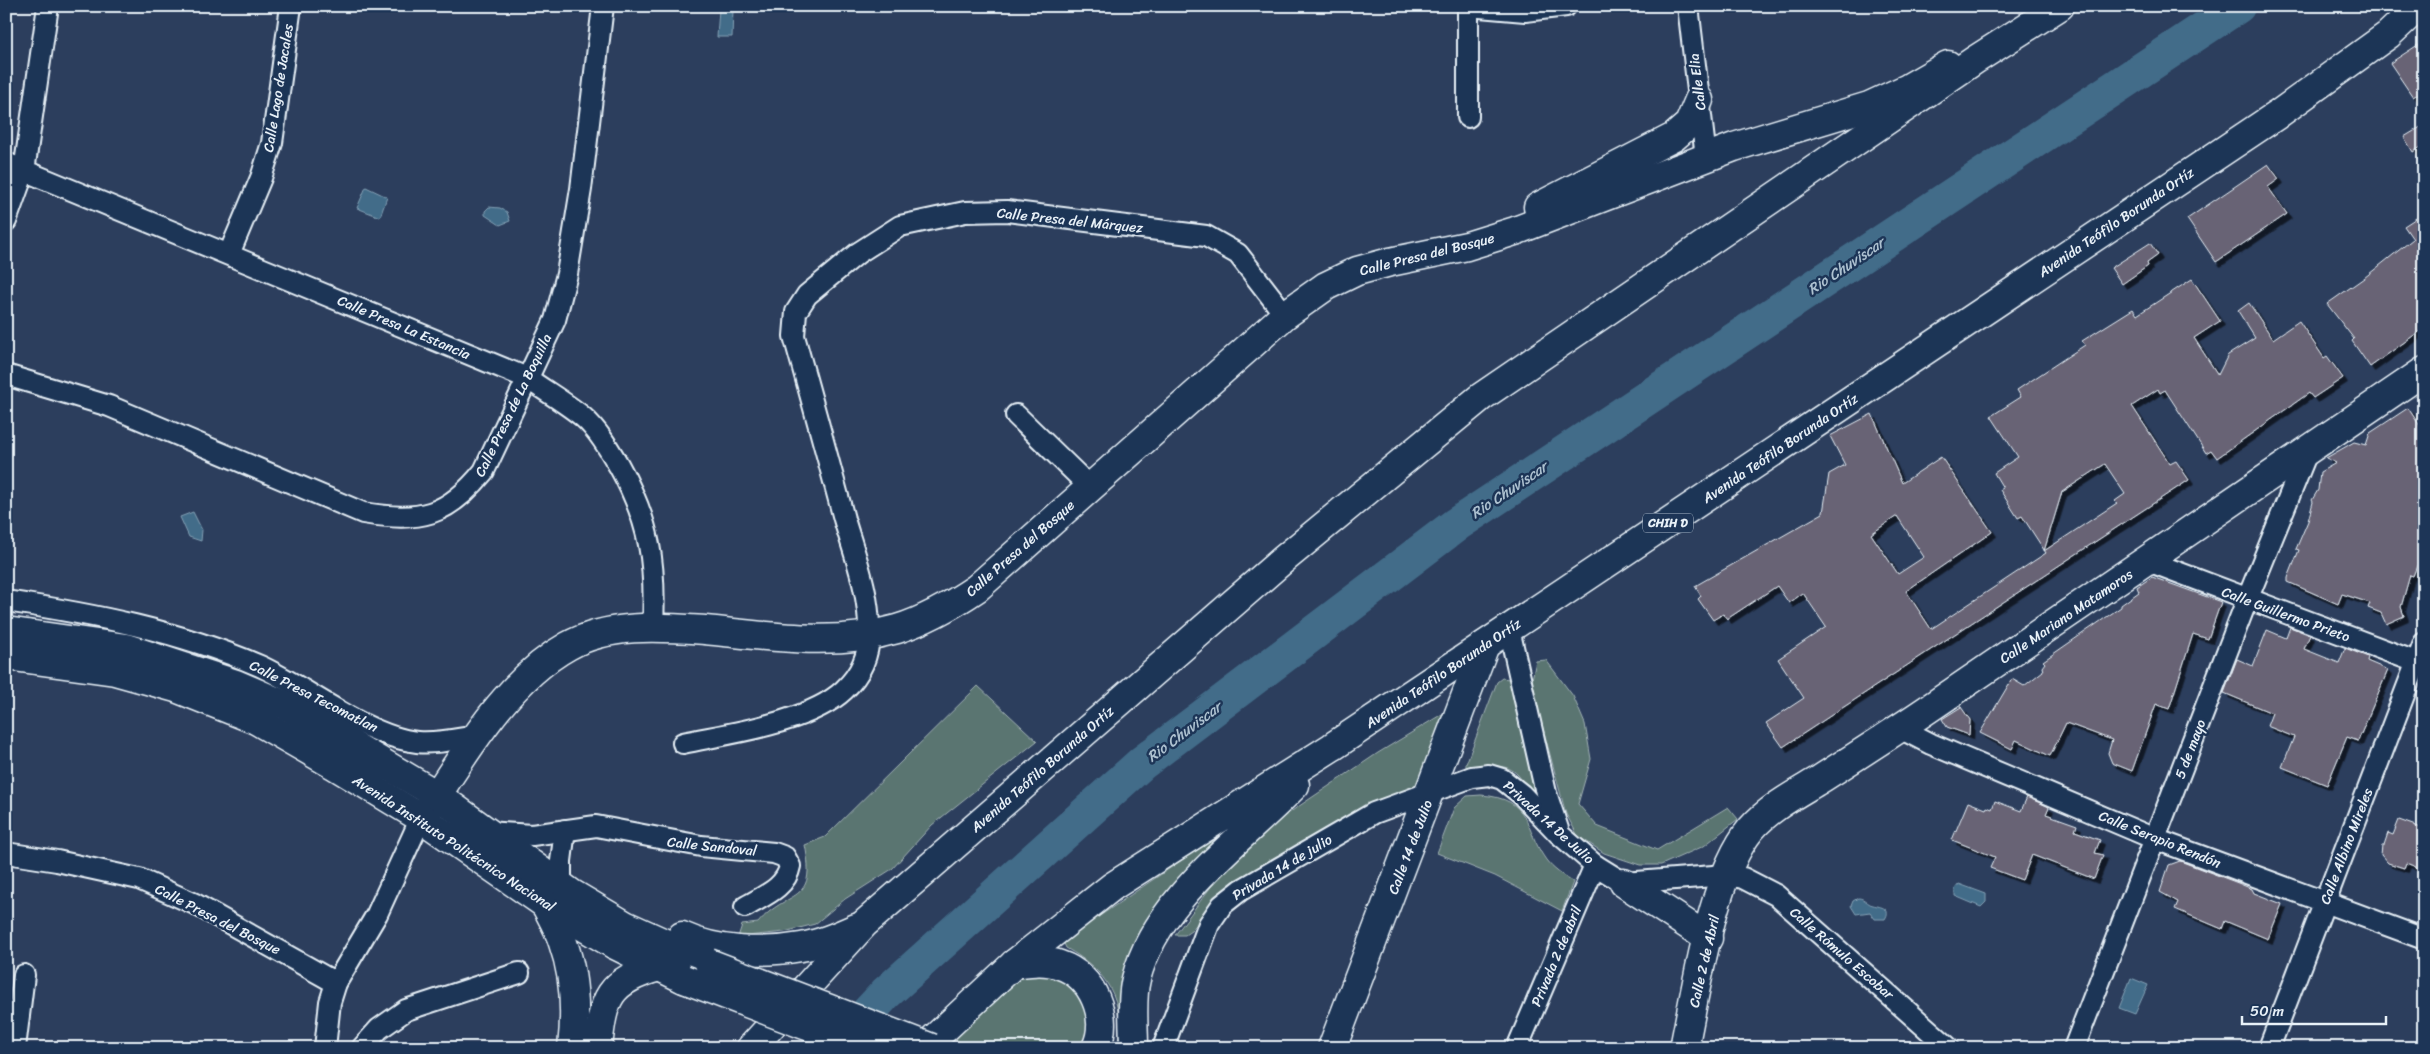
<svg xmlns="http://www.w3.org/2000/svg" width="2430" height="1054" font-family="Sriracha,sans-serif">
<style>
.green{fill:#5a7471;stroke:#a1b2b4}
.water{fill:#426c89;stroke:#84a1b5}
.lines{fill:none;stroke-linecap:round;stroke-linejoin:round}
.river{stroke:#426c89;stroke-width:35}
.building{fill:#686374;stroke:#e8f1f8;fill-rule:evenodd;filter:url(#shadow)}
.street-casing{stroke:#e8f1f8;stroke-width:24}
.secondary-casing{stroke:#e8f1f8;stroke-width:31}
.primary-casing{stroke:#e8f1f8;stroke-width:31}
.street{stroke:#1d3557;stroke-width:20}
.secondary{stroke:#1d3557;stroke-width:28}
.primary{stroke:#1d3557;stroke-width:28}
.primary-bridge-casing{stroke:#e8f1f8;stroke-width:31;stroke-linecap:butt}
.primary-bridge{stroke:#1d3557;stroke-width:28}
.labels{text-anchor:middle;stroke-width:5;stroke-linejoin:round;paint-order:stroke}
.shield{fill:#1d3557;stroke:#abb9c8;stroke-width:1}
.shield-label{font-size:12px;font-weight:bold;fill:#e8f1f8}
.street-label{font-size:14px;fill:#e8f1f8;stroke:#1d3557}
.water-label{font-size:15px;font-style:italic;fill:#aec2d1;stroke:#1d3557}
</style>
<defs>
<filter id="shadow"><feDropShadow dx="4.5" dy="4.5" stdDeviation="0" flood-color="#0009"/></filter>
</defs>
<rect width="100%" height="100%" fill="#2c3e5d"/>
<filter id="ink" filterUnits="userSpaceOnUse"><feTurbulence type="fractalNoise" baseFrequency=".02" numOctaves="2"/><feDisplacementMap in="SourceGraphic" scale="10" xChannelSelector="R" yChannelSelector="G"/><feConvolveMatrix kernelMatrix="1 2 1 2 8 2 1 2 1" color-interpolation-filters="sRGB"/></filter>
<g filter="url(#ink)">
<g class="green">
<polygon points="1546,660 1573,696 1585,724 1591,759 1578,804 1597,826 1657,850 1728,807 1738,819 1704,846 1661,865 1640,865 1604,853 1578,836 1566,814 1531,684 1536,661"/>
<path d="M1502,678L1509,679L1512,688L1538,791L1534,792C1526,788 1524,782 1518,775C1506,761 1481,766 1466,772V764L1497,682Z"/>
<path d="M978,686L1037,741L932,825L892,869L845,899L815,924L784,932L738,937L742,925L758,923C787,888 818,906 805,845L825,837Z"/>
<polygon points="1457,705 1423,793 1377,801 1221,894 1191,931 1185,935 1175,935 1210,888 1243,851 1271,825 1378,753"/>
<path d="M1481,795C1533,799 1523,828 1546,860C1553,869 1563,876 1573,882L1562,911L1495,876L1437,853L1454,808L1467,796Z"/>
<path d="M1223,832L1227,833L1165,903L1124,1048H1117C1126,1000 1107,971 1066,948L1063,941Z"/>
<polygon points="1042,972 1060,976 1076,989 1085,1003 1091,1025 1084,1048 973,1048 948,1036 1021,976"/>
</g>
<g class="water">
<polygon points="719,9 733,10 732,37 717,37"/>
<polygon points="366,187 387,197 380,217 357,208"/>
<polygon points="489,207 500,208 507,212 510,221 500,225 485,215 485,211"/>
<polygon points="193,512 202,530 201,541 189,537 180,517"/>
<polygon points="1959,884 1986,894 1986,902 1981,907 1955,896 1955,889"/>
<path d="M1858,898C1865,898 1867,904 1873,905C1881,907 1892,908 1885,919H1875L1870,912L1856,914L1851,906L1853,901Z"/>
<polygon points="2131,978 2148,985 2135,1014 2119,1008"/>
</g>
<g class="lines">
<polyline class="river" points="838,1045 886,993 1142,763 1457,524 2238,6"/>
</g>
<g class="building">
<polygon points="2424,41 2424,90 2413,97 2390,63"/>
<polygon points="2424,125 2424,145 2413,152 2404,137"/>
<polygon points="2268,164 2279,179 2268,187 2287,214 2216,262 2187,219"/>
<polygon points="2424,213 2424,328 2370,367 2352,341 2354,339 2327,304 2364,278 2413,239 2404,226"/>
<polygon points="2150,243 2158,255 2147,263 2148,266 2122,284 2111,268"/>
<path d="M2192,279L2220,321L2194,338L2218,375L2228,355L2255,338L2238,311L2249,303L2273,339L2299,321L2324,358L2327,356L2343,378L2313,398L2309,393L2217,458L2211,450L2206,453L2165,390L2160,393L2158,389L2132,406L2170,464L2176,461L2189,480L1783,747L1766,723L1804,698L1778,659L1826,627L1803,593L1789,603L1777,586L1727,619L1723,614L1713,620L1698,599L1701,596L1695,586L1823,513L1829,474L1845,465L1830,436L1872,414L1902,483L1941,457L1992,532L1906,591L1931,629L2046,553L2022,516L2018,518L2000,490L2003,488L1994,473L2018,457L1991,416L2021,397L2017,390L2085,345L2082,341L2133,309L2137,315ZM2105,464L2125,494L2115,501L2117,503L2044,551L2062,492ZM1897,516L1924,557L1898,574L1871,534Z"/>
<polygon points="2408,408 2424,432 2424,548 2413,576 2410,575 2401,607 2404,616 2386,624 2381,613 2368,608 2370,603 2342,594 2338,604 2288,582 2288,578 2299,550 2296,549 2308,521 2313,502 2312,500 2318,490 2320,472 2336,463 2326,458 2354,442 2366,445 2370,433"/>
<polygon points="2152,577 2221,602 2208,639 2193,634 2169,709 2156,704 2132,771 2112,763 2108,753 2112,740 2066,723 2050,756 2016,740 2012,749 1980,733 2012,679 2024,686 2043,671 2042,667 2045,663 2043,661 2121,607 2121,605 2139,592 2137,587"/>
<polygon points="2290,627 2310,635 2304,649 2339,663 2345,648 2368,657 2367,661 2388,670 2358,741 2347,737 2327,785 2282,767 2294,737 2267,726 2272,713 2224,693 2237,659 2253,666 2267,630 2286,638"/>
<polygon points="1961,707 1970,720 1969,735 1947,727 1942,719"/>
<polygon points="2027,797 2049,807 2046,814 2077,825 2075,831 2100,840 2095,853 2103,855 2094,879 2032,855 2022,880 1990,868 1995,857 1952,840 1968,802 1986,809 1987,807 1992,809 1995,801 2021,811"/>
<polygon points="2399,820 2424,829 2424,870 2406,863 2404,868 2388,863 2381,855 2382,845 2384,845 2388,833 2393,835"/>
<polygon points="2180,861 2238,883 2252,889 2254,893 2282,904 2268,939 2225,921 2222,929 2175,909 2178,902 2160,892 2169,865"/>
</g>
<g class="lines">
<defs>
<g id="street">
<polyline points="1468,6 1468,117"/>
<polyline points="1468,6 1525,11 1566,6"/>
<polyline points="1688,6 1706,158"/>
<path d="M6,163L527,378C545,391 566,403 583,417C598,430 609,449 619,466C650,522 656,563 653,626"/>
<polyline points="6,221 24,171 48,6"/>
<polyline points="229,254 261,178 272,143 291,6"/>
<path d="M6,375L109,406L363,513C420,522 447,517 484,471L555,320L567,274L581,189L603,6"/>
<polyline points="1016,415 1090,487"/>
<polyline points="2148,561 2424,665"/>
<path d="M6,601C93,614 179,631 260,666C306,687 367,737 417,742C437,744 457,739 477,736"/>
<polyline points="1509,629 1546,793 1558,829"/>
<polyline points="1900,728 1931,744 2155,839 2424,939"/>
<path d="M683,743C730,733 809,723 844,690C860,675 869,655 869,633C870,594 855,556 844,519C828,458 811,397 794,336L796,312L807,295L858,253L900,226L965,212L1007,211L1206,236L1238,254L1285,315"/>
<path d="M488,832L532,835L596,826L701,846L774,853L785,857L790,866C786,888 763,896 745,907"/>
<polyline points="6,853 57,861 139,879 195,904 336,983"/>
<polyline points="561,886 561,861 565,830"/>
<polyline points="15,1048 24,975"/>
<polyline points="325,1048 330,1002 336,983 377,914 421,818"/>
<polyline points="362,1048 379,1029 406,1010 519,973"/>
<polyline points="1163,1048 1209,924 1222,905 1241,890 1374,813 1472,777 1489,775 1502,779 1521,794 1559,834 1595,865 1624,883 1726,875 1743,878 1776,895 1949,1048"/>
<polyline points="1517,1048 1595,865"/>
<polyline points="2074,1048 2247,600 2308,450"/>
<polyline points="2269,1048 2424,643"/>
</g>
<g id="secondary">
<polyline points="1538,207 1674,137 1689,124 1699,100"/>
<path d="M424,815C463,757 505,681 568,646C609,623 660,627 705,630C767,636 835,647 897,629C926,620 952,605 977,588L1285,315L1326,286L1357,271L1390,262L1467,246L1515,231L1734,147L1869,106L1908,88L1948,65"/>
<polyline points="1624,883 1708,938"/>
<polyline points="1332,1048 1485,645"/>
<path d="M1684,1048C1697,986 1712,876 1751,829C1769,808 1796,794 1819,780C1858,755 1896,731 1934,705C2098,595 2261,483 2424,371"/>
</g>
<g id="primary">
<polyline points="6,631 126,648 236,684 285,705 437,795 571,893 625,925 709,963"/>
<polyline points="6,656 115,671 176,688 256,720 334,765 421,818 545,904 613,944 684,979"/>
<path d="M545,904C551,916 559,929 563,943C575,976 576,1013 572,1048"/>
<path d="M682,936C717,952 763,954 801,947C820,944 838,936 856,928"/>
<path d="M1014,964C1029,962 1045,959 1060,965C1093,976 1110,1017 1096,1048"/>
<path d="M598,1048C603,998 608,981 659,967"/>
<polyline points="751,1048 864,924 1284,559 1481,397 1975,60 2060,6"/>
<polyline points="924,1048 1014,964 1113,886 1332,747 2277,115 2388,35 2419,6"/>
<path d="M1134,1048C1134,1027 1131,998 1136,979C1156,899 1241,841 1295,785"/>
</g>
</defs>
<use href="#street" class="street-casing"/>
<use href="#secondary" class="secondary-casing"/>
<use href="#primary" class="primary-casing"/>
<use href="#street" class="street"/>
<use href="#secondary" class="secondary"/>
<use href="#primary" class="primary"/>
<defs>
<g id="primary-bridge">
<polyline points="709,963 932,1048"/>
<polyline points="684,979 865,1048"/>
</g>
</defs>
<use href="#primary-bridge" class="primary-bridge-casing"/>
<use href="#primary-bridge" class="primary-bridge"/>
</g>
</g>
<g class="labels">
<rect class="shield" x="1643" y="513.5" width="50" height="19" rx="4"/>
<g class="shield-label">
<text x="1668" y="527">CHIH D</text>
</g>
<g class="street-label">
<text transform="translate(1697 82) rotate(-97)" y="5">Calle Elia</text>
<text transform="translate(278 88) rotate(-81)" y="5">Calle Lago de Jacales</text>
<text transform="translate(1070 220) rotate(6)" y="5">Calle Presa del Márquez</text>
<text transform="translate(2116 222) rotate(-34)" y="5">Avenida Teófilo Borunda Ortíz</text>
<text transform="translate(1427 254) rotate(-14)" y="5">Calle Presa del Bosque</text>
<text transform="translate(404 327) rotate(23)" y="5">Calle Presa La Estancia</text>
<text transform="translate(513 405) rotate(-64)" y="5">Calle Presa de La Boquilla</text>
<text transform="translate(1780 448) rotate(-34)" y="5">Avenida Teófilo Borunda Ortíz</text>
<text transform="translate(1020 548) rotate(-41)" y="5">Calle Presa del Bosque</text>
<text transform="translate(2286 614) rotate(20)" y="5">Calle Guillermo Prieto</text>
<text transform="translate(2066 616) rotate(-34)" y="5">Calle Mariano Matamoros</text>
<text transform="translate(1443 673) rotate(-34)" y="5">Avenida Teófilo Borunda Ortíz</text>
<text transform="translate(314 696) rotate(27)" y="5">Calle Presa Tecomatlan</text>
<text transform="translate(2190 749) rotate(-69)" y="5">5 de mayo</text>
<text transform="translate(1042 769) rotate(-41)" y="5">Avenida Teófilo Borunda Ortíz</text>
<text transform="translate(1549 822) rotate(42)" y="5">Privada 14 De Julio</text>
<text transform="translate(2160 839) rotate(22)" y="5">Calle Serapio Rendón</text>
<text transform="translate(454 843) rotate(33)" y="5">Avenida Instituto Politécnico Nacional</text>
<text transform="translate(712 846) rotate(6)" y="5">Calle Sandoval</text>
<text transform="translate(2346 846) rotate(-69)" y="5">Calle Albino Mireles</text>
<text transform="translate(1410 847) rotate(-69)" y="5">Calle 14 de Julio</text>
<text transform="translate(1282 867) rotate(-31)" y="5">Privada 14 de julio</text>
<text transform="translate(218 919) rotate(27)" y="5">Calle Presa del Bosque</text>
<text transform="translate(1842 953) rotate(41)" y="5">Calle Rómulo Escobar</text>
<text transform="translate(1556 956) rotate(-67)" y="5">Privada 2 de abril</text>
<text transform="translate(1704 961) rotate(-77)" y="5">Calle 2 de Abril</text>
</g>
<g class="water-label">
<text transform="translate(1846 266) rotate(-34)" y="5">Rio Chuviscar</text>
<text transform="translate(1509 490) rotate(-34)" y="5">Rio Chuviscar</text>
<text transform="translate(1184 732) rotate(-37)" y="5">Rio Chuviscar</text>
</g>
</g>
<rect width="2430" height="1054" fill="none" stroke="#1d3557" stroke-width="25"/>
<rect x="12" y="12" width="2405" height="1029" fill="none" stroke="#e8f1f8" stroke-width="2" filter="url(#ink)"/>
<path d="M2242 1016v8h144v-8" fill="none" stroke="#e8f1f8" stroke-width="2.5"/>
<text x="2250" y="1016" font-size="15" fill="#e8f1f8" stroke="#1d3557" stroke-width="4" paint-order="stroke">50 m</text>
</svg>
